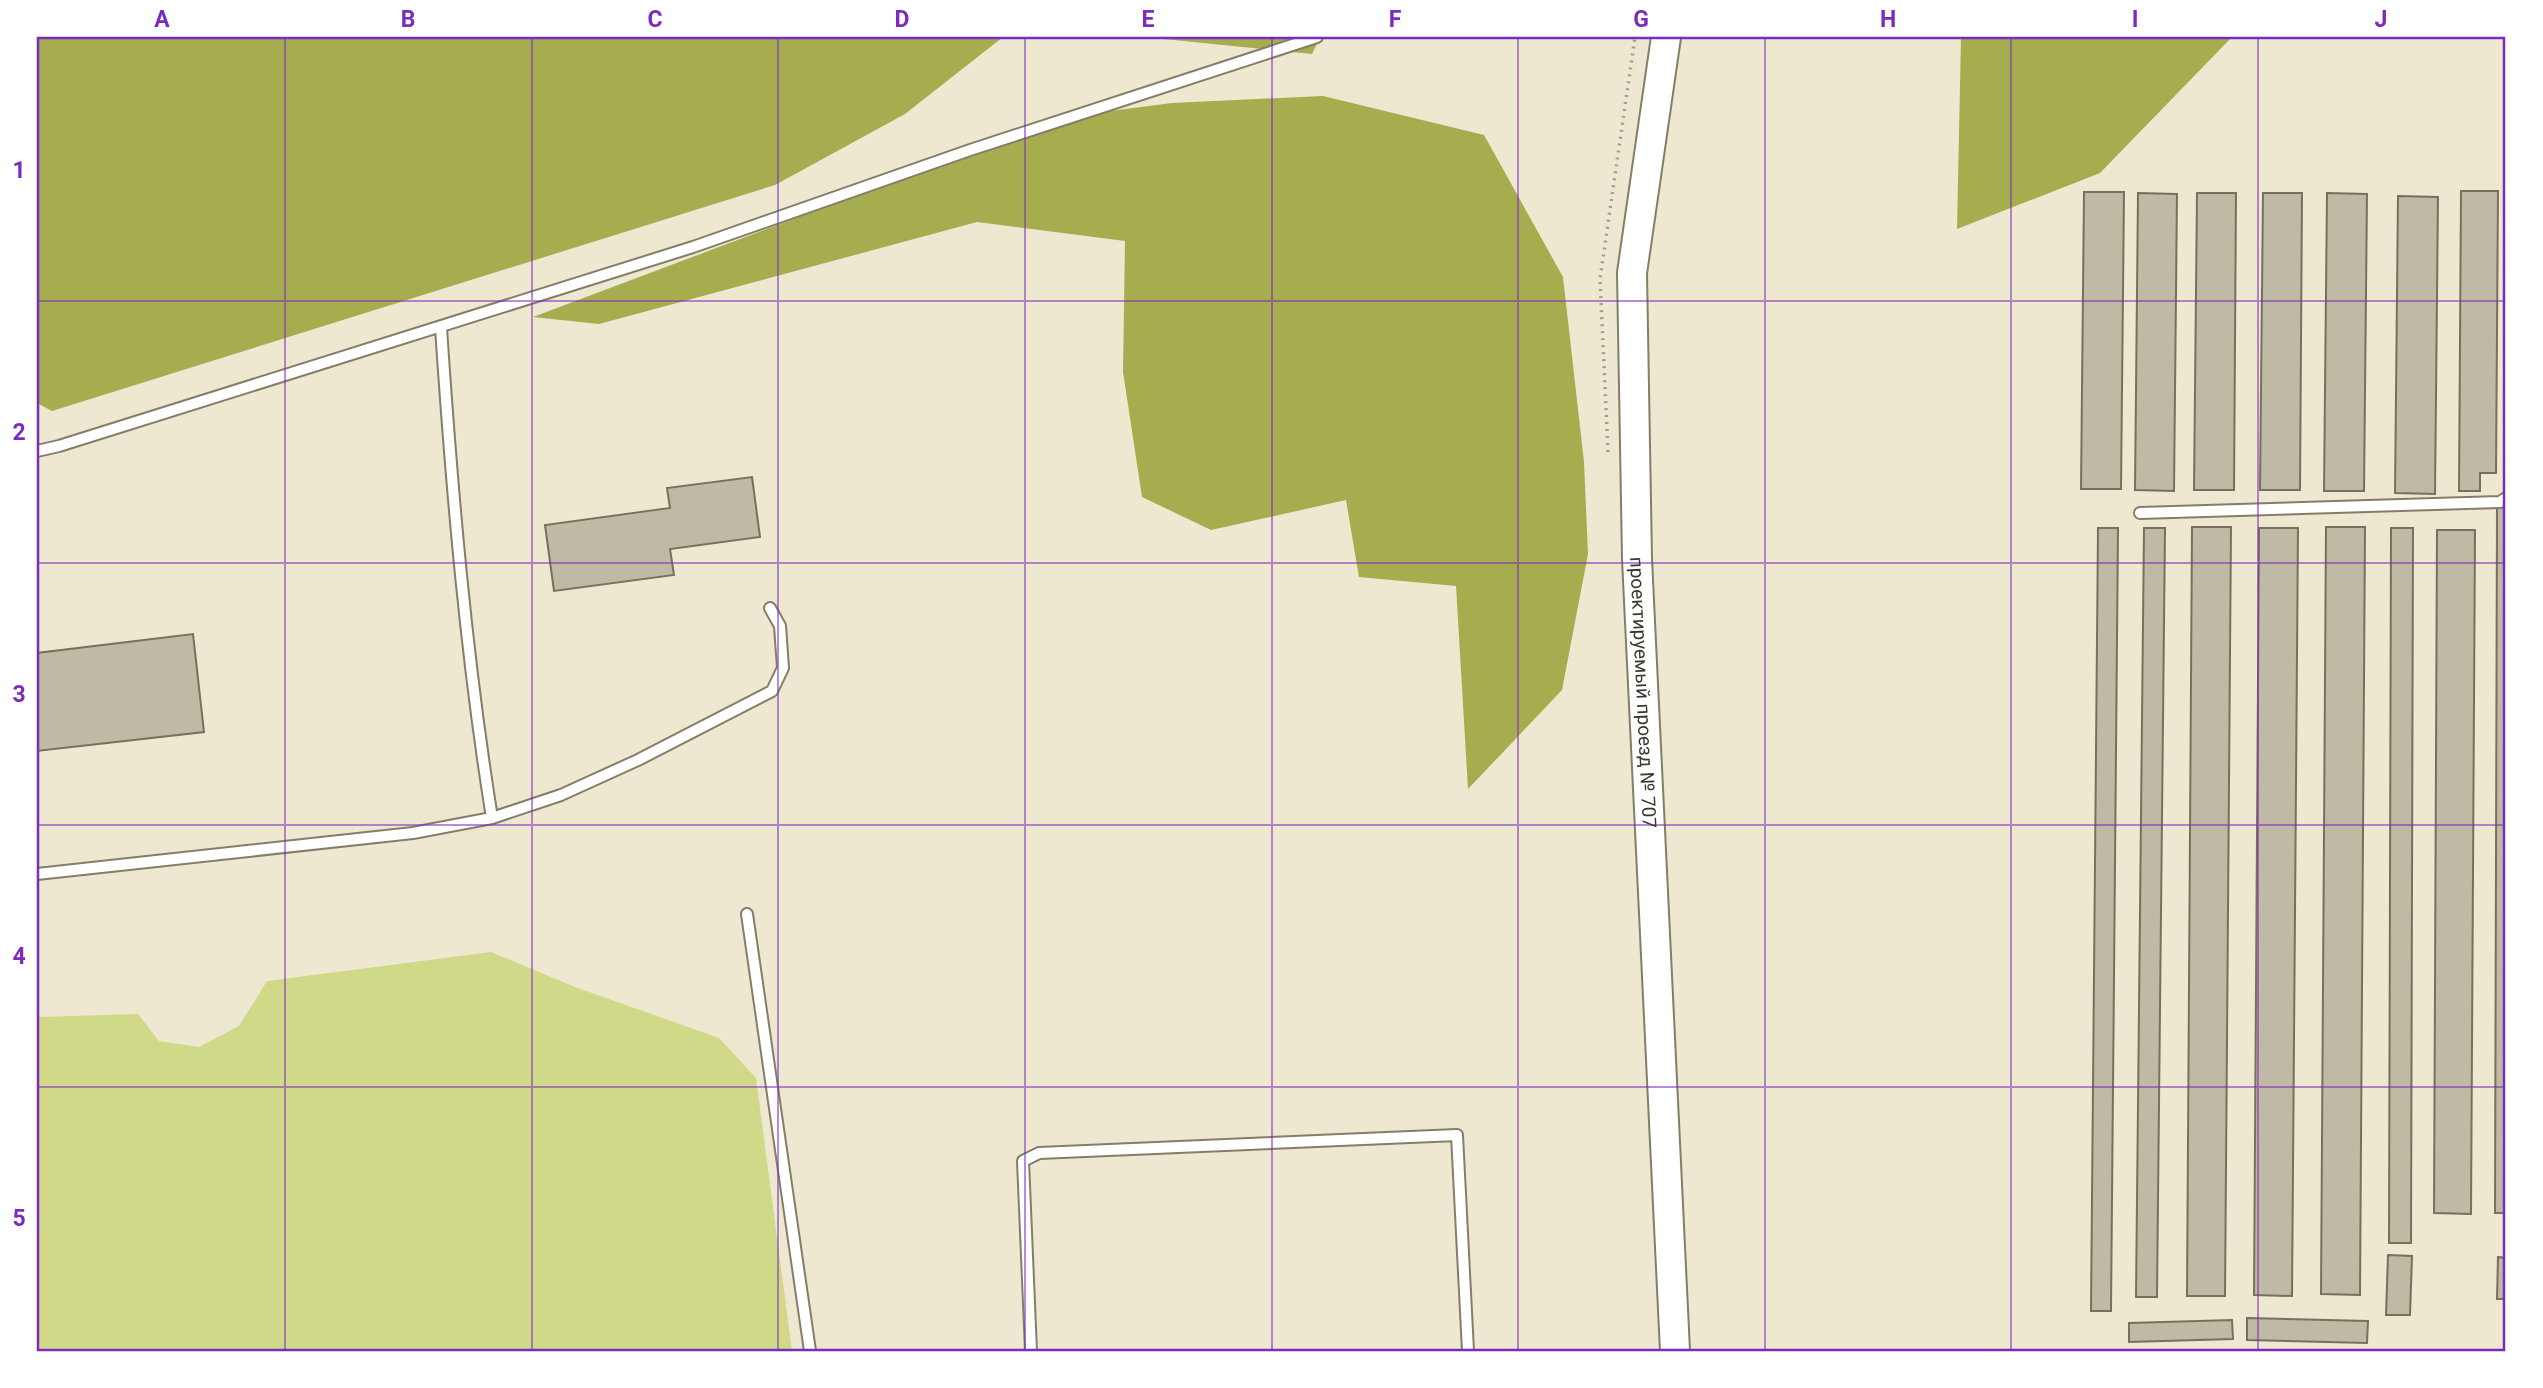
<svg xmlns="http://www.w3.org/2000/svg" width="2543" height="1388" font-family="Roboto,sans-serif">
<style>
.green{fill:#d0d988}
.forest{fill:#a5ad4f}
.building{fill:#c0b9a3;stroke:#77715c;stroke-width:2}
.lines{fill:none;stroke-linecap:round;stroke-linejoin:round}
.service-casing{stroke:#847e69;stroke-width:14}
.tertiary-casing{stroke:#847e69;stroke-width:32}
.path{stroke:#a29e8d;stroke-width:3.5;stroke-dasharray:2 5;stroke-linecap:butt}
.service{stroke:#fff;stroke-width:10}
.tertiary{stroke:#fff;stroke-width:28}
.grid{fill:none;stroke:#7b2cbf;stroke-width:2;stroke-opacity:0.55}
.labels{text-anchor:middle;stroke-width:7;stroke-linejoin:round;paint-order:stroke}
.street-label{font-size:19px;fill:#3a382f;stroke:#fff}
.neatline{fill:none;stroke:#7b2cbf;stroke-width:2.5}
.grid-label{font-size:23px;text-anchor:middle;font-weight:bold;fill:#7b2cbf}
</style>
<rect width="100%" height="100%" fill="#eee8d1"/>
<polygon class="green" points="491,952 575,987 719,1038 756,1078 792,1351 37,1351 37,1017 138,1014 159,1041 199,1047 239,1026 267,981"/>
<g class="forest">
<polygon points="37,37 1003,37 905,114 775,185 52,411 37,403"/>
<polygon points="1144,37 1320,37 1312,54"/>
<polygon points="1961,37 2232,37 2100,173 1957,229"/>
<polygon points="1323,96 1484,135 1563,277 1584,462 1588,554 1562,690 1468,789 1456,586 1359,577 1346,500 1211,530 1142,497 1123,372 1125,241 977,222 599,324 533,317 1064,117 1172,103"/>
</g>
<g class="building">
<polygon points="2461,191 2498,191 2496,473 2480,473 2480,491 2459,491"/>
<polygon points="2084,192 2124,192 2121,489 2081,489"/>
<polygon points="2138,193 2177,194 2174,491 2135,490"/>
<polygon points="2197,193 2236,193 2234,490 2194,490"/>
<polygon points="2263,193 2302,193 2300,490 2260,490"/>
<polygon points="2327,193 2367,194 2364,491 2324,491"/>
<polygon points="2398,196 2438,197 2435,494 2395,493"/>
<polygon points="752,477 760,537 670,549 674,575 554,591 545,525 670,508 667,488"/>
<polygon points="2497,507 2506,507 2506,1213 2495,1213"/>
<polygon points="2192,527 2231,527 2225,1296 2187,1296"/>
<polygon points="2326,527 2365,527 2360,1295 2321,1294"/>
<polygon points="2098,528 2118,528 2111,1311 2091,1311"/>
<polygon points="2144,528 2165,528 2157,1297 2136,1297"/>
<polygon points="2259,528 2298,528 2292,1296 2254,1295"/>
<polygon points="2391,528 2413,528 2411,1243 2389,1243"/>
<polygon points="2437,530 2475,530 2471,1214 2434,1213"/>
<polygon points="193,634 204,732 37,751 37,653"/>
<polygon points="2388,1255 2412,1256 2410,1315 2386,1315"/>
<polygon points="2498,1257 2506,1258 2506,1299 2497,1299"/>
<polygon points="2247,1318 2368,1321 2367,1343 2247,1340"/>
<polygon points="2232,1320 2233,1339 2129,1342 2129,1323"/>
</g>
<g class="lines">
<defs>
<g id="service">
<polyline points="37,451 59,446 693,247 970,150 1317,37"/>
<polyline points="2140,513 2500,502 2506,498"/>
<polyline points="492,818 561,795 638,760 772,691 783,668 780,626 770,608"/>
<path d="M37,874L413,833L492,818C466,656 452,492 441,328"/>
<polyline points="747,914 810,1351"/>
<polyline points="1031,1351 1023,1161 1039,1153 1457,1135 1468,1351"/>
</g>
<g id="tertiary">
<path id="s1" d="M1666,37L1632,273L1637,559L1675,1351"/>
</g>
</defs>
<use href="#service" class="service-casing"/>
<use href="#tertiary" class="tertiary-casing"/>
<polyline class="path" points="1608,452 1600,279 1635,37"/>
<use href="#service" class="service"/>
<use href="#tertiary" class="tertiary"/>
</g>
<path class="grid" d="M285,37V1351M532,37V1351M778,37V1351M1025,37V1351M1272,37V1351M1518,37V1351M1765,37V1351M2011,37V1351M2258,37V1351M37,301H2506M37,563H2506M37,825H2506M37,1087H2506"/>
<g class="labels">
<g class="street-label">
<text dy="7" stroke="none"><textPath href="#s1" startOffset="658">проектируемый проезд № 707</textPath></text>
</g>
</g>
<rect width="2543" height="1388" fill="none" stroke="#ffffff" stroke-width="77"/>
<rect x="38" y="38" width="2466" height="1312" class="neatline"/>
<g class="grid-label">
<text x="162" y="27">A</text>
<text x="408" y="27">B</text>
<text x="655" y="27">C</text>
<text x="902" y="27">D</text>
<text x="1148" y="27">E</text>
<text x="1395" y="27">F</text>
<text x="1641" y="27">G</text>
<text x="1888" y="27">H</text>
<text x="2135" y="27">I</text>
<text x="2381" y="27">J</text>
<text x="19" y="178">1</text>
<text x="19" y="440">2</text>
<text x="19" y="702">3</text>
<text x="19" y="964">4</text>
<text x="19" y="1226">5</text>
</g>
</svg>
